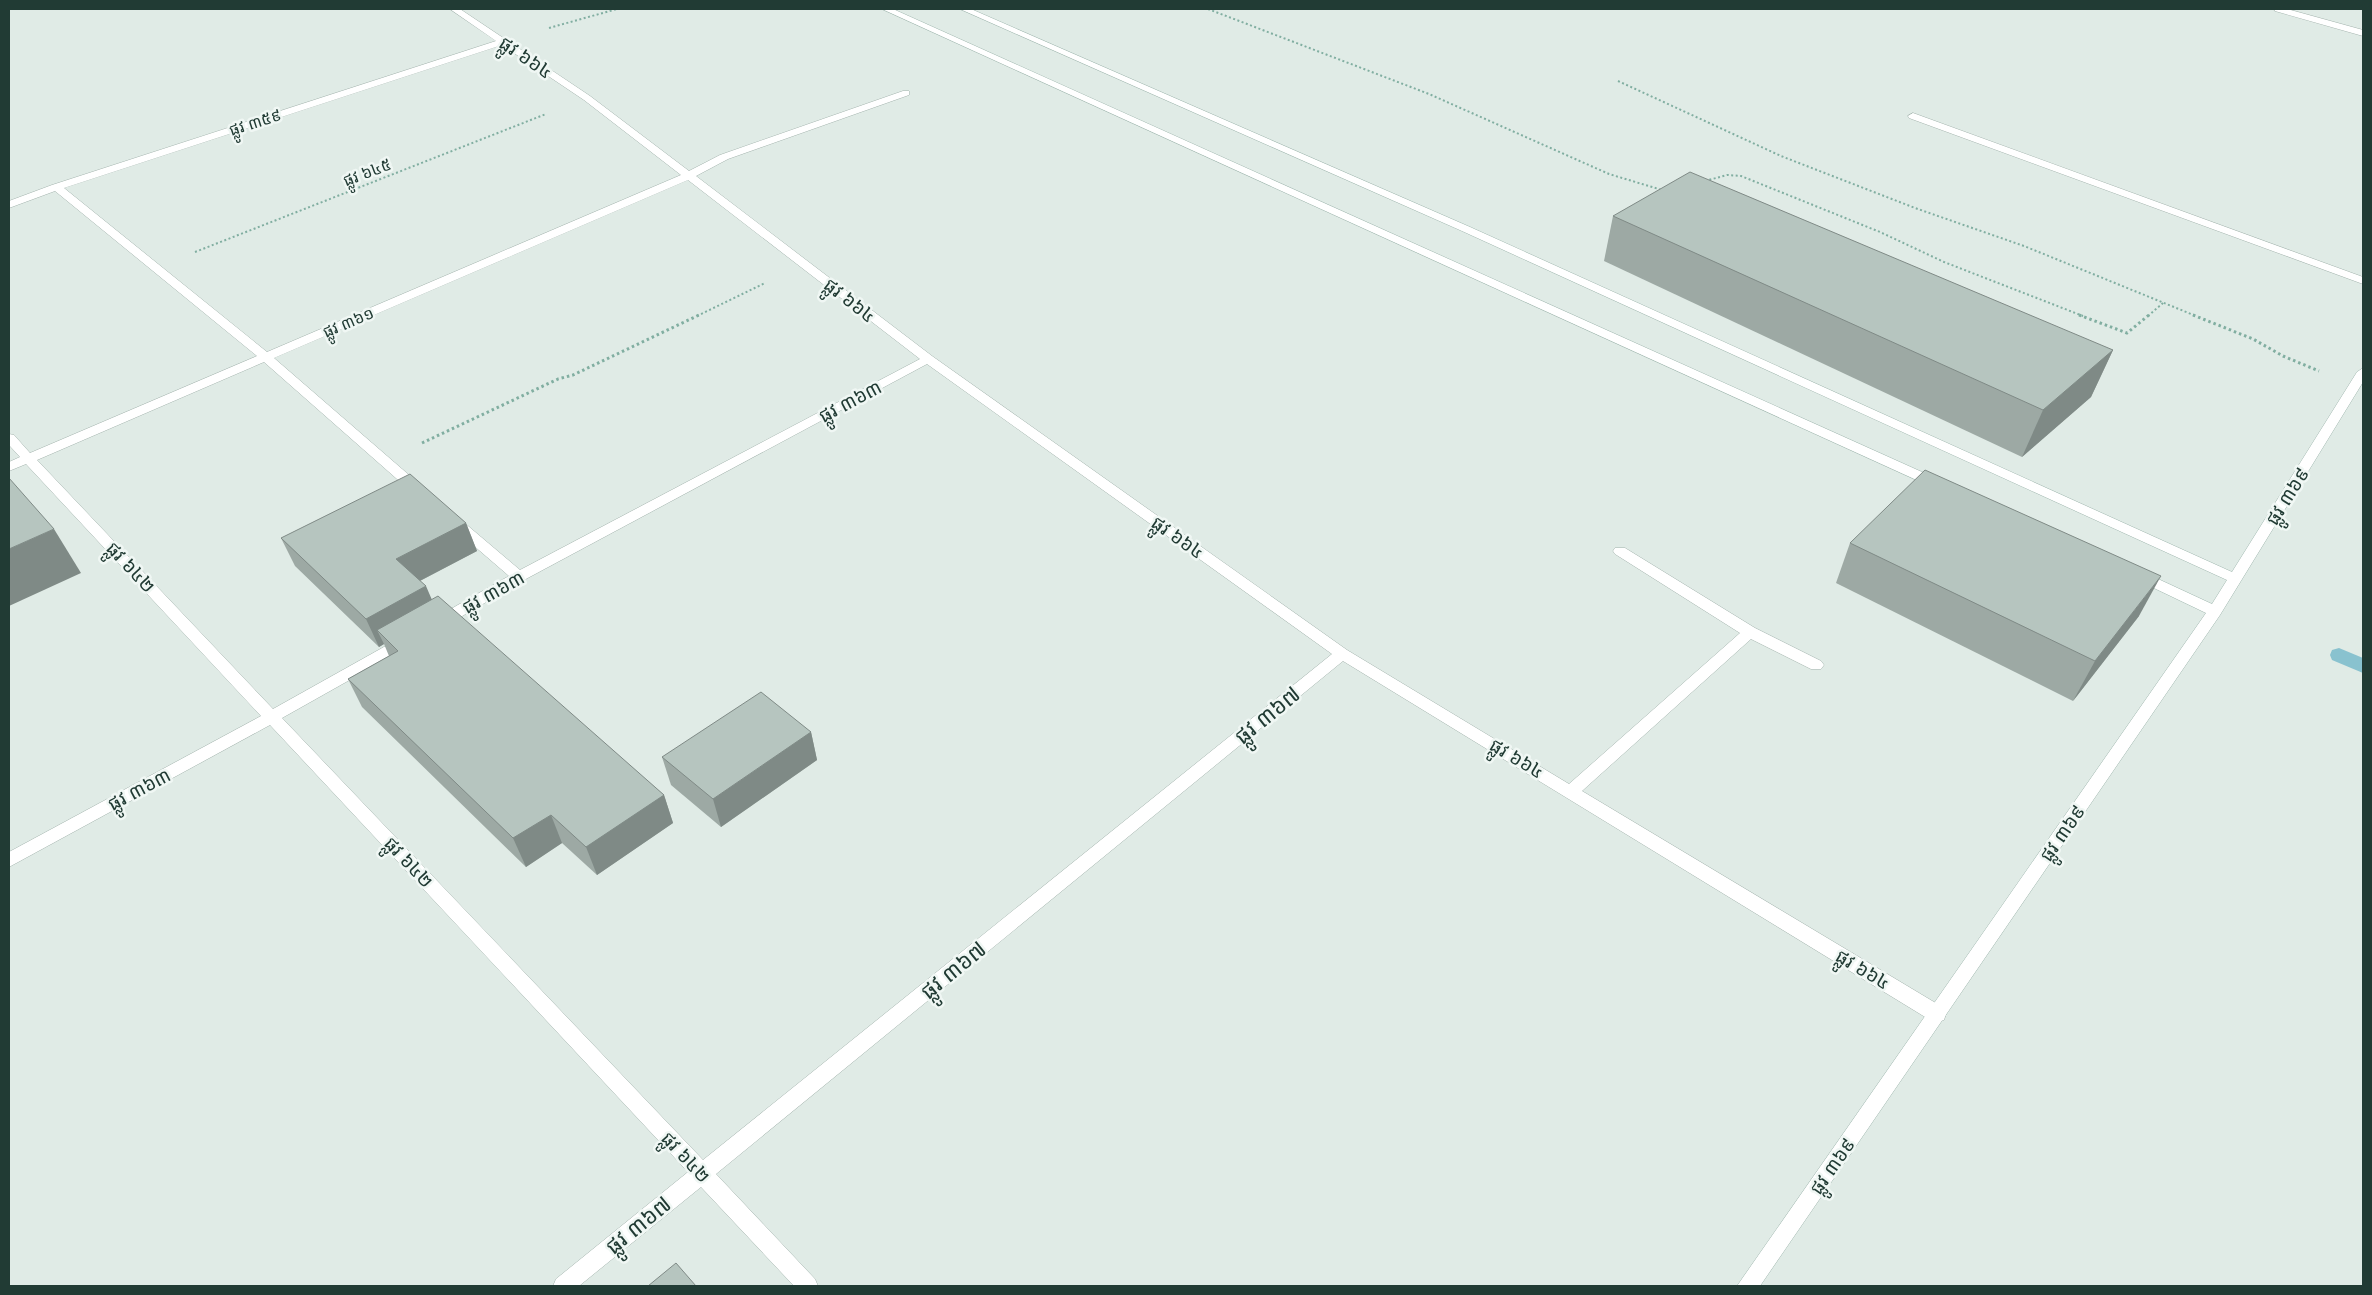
<svg xmlns="http://www.w3.org/2000/svg" width="2372" height="1295" font-family="'Space Grotesk','Noto Sans Khmer',sans-serif">
<style>
.lines{fill:none;stroke-linecap:round;stroke-linejoin:round}
.stream{fill:#89c2cf;fill-rule:evenodd}
.lane-casing{stroke:#a3b3ad;stroke-width:1}
.street-casing{stroke:#a3b3ad;stroke-width:1}
.secondary-casing{stroke:#9fb6ae;stroke-width:1}
.path-far1{stroke:#81aea1;stroke-width:2;stroke-dasharray:2 2.5;stroke-linecap:butt}
.path{stroke:#81aea1;stroke-width:3;stroke-dasharray:2.5 3;stroke-linecap:butt}
.lane{fill:#fff;fill-rule:evenodd}
.street{fill:#fff;fill-rule:evenodd}
.secondary{fill:#fff;fill-rule:evenodd}
.wall{fill:#9da9a4}
.shaded-wall{fill:#7f8a86}
.building{fill:#b6c5bf;stroke:#7f8a86}
.labels{text-anchor:middle;stroke-width:5;stroke-linejoin:round;paint-order:stroke}
.far-street-label{font-size:16px;fill:#213b34;stroke:#f0f7f4}
.street-label{font-size:19px;fill:#213b34;stroke:#f0f7f4}
.near-street-label{font-size:22px;fill:#213b34;stroke:#f0f7f4}
</style>
<rect width="100%" height="100%" fill="#e0ebe6"/>
<g class="lines">
<polygon class="stream" points="2339,648 2363,658 2363,673 2332,660 2330,655 2332,650"/>
<defs>
<polygon id="lane" points="1913,113 2363,277 2363,284 1909,118 1908,116"/>
<g id="street">
<path d="M450,9H460L590,96L689,171L720,155L903,91H909V95L728,159L696,176L932,356L1347,650L1569,784L1740,633L1615,554L1613,551L1615,548H1625L1755,628L1821,661L1824,665L1821,669H1811L1751,639L1582,791L1944,1008L1946,1014L1944,1020L1937,1022L1930,1020L1343,661L716,1174L815,1279L818,1286H794L701,1187L579,1286H553L556,1279L688,1172L270,725L9,867V852L261,716L26,464L9,471V462L20,457L9,445V434L14,435L30,453L257,356L55,191L9,208V201L52,185L496,41ZM502,45L584,100L681,175L267,352L64,188ZM688,180L920,359L520,570L461,520H451L449,523L451,526L509,576L435,618L433,622L435,626H445L524,580L927,364L1332,654L703,1160L282,718L410,646L412,642L410,638H400L273,709L37,460L264,362L414,494H424L426,491L424,488L274,358Z"/>
<polygon points="2274,9 2287,9 2363,30 2363,36 2275,11"/>
</g>
<g id="secondary">
<polygon points="882,9 893,9 1942,481 1944,484 1942,487 1932,487"/>
<polygon points="960,9 971,9 1470,227 2232,572 2357,372 2363,368 2363,382 2220,615 1760,1286 1737,1286 2206,613 2133,578 2131,575 2133,572 2143,572 2212,604 2227,580 1462,231"/>
</g>
</defs>
<use href="#lane" class="lane-casing"/>
<use href="#street" class="street-casing"/>
<use href="#secondary" class="secondary-casing"/>
<g class="path-far1">
<polyline points="1208,9 1429,94 1609,174 1662,190"/>
<polyline points="549,28 617,9"/>
<polyline points="1618,81 1781,156 1915,208 2024,246 2196,316"/>
<polyline points="1705,181 1727,175 1741,176 1880,232 1944,262 2083,316"/>
<polyline points="195,252 546,114"/>
<polyline points="697,316 765,283"/>
<polyline points="2148,316 2163,303"/>
</g>
<g class="path">
<polyline points="2079,315 2127,333 2149,315"/>
<polyline points="2193,315 2253,339 2283,356 2319,371"/>
<polyline points="422,443 558,379 573,375 699,315"/>
</g>
<use href="#lane" class="lane"/>
<use href="#street" class="street"/>
<use href="#secondary" class="secondary"/>
</g>
<g class="wall">
<polygon points="1613,216 2113,350 2091,397 2022,457 1604,261"/>
<polygon points="466,523 477,551 420,581 432,600 664,795 673,823 597,875 562,843 526,867 362,707 348,679 389,656 384,644 379,647 295,566 281,538"/>
<polygon points="1850,543 2139,616 2073,701 1836,583"/>
<polygon points="811,732 817,760 721,827 671,785 662,757"/>
</g>
<g class="shaded-wall">
<polygon points="2113,350 2091,397 2022,457 2043,410"/>
<polygon points="466,523 477,551 408,587 396,559"/>
<polygon points="54,529 81,573 9,606 9,549"/>
<polygon points="2161,576 2139,616 2073,701 2095,661"/>
<polygon points="426,586 438,614 377,630 384,644 379,647 366,619"/>
<polygon points="811,732 817,760 721,827 713,799"/>
<polygon points="664,795 673,823 597,875 586,847"/>
<polygon points="551,815 562,843 526,867 513,838"/>
</g>
<g class="building">
<polygon points="1690,172 2113,350 2043,410 1613,216"/>
<polygon points="1925,470 2161,576 2095,661 1850,543"/>
<polygon points="410,474 466,523 396,559 426,586 366,619 281,538"/>
<polygon points="9,478 54,529 9,549"/>
<polygon points="438,596 664,795 586,847 551,815 513,838 348,679 398,651 377,630"/>
<polygon points="761,692 811,732 713,799 662,757"/>
<polygon points="676,1263 696,1286 648,1286"/>
</g>
<g class="labels">
<g class="far-street-label">
<text transform="translate(255 122) rotate(-18)" y="6">ផ្លូវ ៣៥៩</text>
<text transform="translate(367 172) rotate(-21)" y="6">ផ្លូវ ៦៤៥</text>
<text transform="translate(348 322) rotate(-23)" y="6">ផ្លូវ ៣៦១</text>
</g>
<g class="street-label">
<text transform="translate(526 57) rotate(34)" y="7">ផ្លូវ ៦៦៤</text>
<text transform="translate(850 300) rotate(38)" y="7">ផ្លូវ ៦៦៤</text>
<text transform="translate(850 401) rotate(-28)" y="7">ផ្លូវ ៣៦៣</text>
<text transform="translate(2287 496) rotate(-58)" y="7">ផ្លូវ ៣៦៩</text>
<text transform="translate(1178 537) rotate(35)" y="7">ផ្លូវ ៦៦៤</text>
<text transform="translate(131 567) rotate(47)" y="7">ផ្លូវ ៦៤២</text>
<text transform="translate(493 592) rotate(-29)" y="7">ផ្លូវ ៣៦៣</text>
<text transform="translate(1517 758) rotate(31)" y="7">ផ្លូវ ៦៦៤</text>
<text transform="translate(139 789) rotate(-28)" y="7">ផ្លូវ ៣៦៣</text>
<text transform="translate(2062 833) rotate(-55)" y="7">ផ្លូវ ៣៦៩</text>
<text transform="translate(409 862) rotate(47)" y="7">ផ្លូវ ៦៤២</text>
<text transform="translate(1863 969) rotate(31)" y="7">ផ្លូវ ៦៦៤</text>
<text transform="translate(686 1157) rotate(47)" y="7">ផ្លូវ ៦៤២</text>
<text transform="translate(1832 1166) rotate(-55)" y="7">ផ្លូវ ៣៦៩</text>
</g>
<g class="near-street-label">
<text transform="translate(1267 715) rotate(-39)" y="8">ផ្លូវ ៣៦៧</text>
<text transform="translate(953 970) rotate(-39)" y="8">ផ្លូវ ៣៦៧</text>
<text transform="translate(638 1225) rotate(-39)" y="8">ផ្លូវ ៣៦៧</text>
</g>
</g>
<rect width="2372" height="1295" fill="none" stroke="#213b34" stroke-width="20"/>
</svg>
